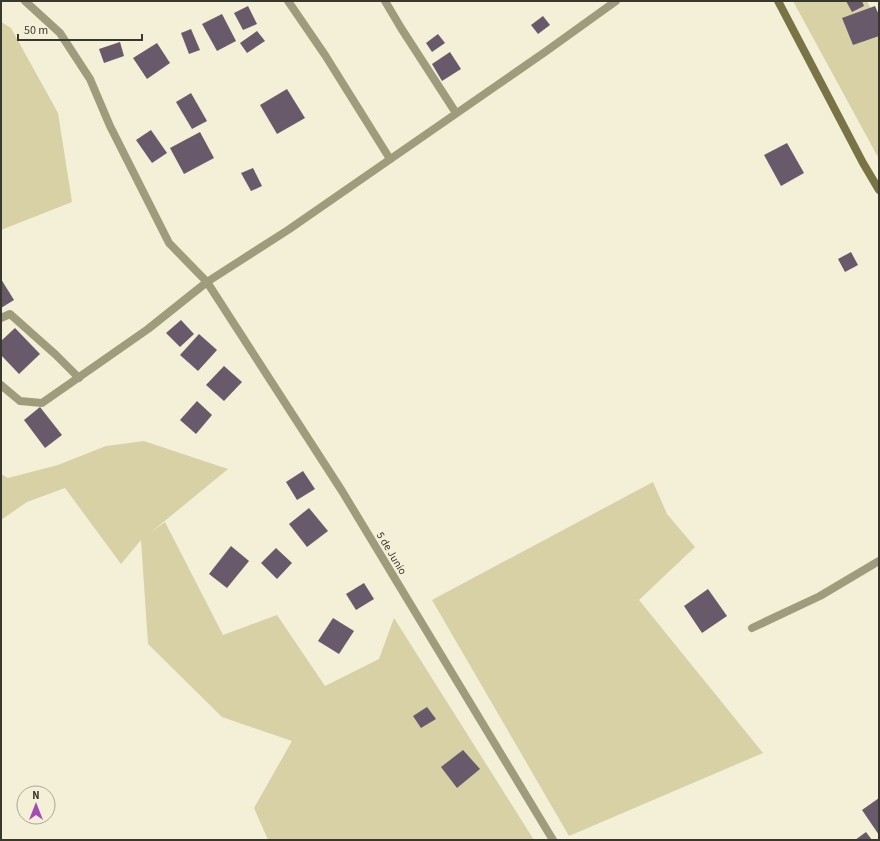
<svg xmlns="http://www.w3.org/2000/svg" width="880" height="841" font-family="'Source Sans 3',sans-serif">
<style>
.green{fill:#d7d1a5}
.building{fill:#685a6b}
.lines{fill:none;stroke-linecap:round;stroke-linejoin:round}
.lane{stroke:#9f9b7d;stroke-width:8}
.street{stroke:#9f9b7d;stroke-width:8}
.secondary{stroke:#797346;stroke-width:8}
.labels{text-anchor:middle;stroke-width:4;stroke-linejoin:round;paint-order:stroke}
.street-label{font-size:11px;fill:#39382f;stroke:#f3f0d7}
</style>
<rect width="100%" height="100%" fill="#f3f0d7"/>
<g class="green">
<polygon points="793,1 867,1 879,25 879,159"/>
<polygon points="1,22 11,28 58,113 72,202 1,230"/>
<polygon points="144,441 228,469 150,533 165,522 223,635 277,615 325,686 379,659 394,618 534,840 268,840 254,808 292,741 222,717 148,644 141,540 121,564 65,488 27,502 1,520 1,474 8,478 58,465 106,446"/>
<polygon points="653,482 667,514 695,547 639,600 763,753 569,836 432,600"/>
</g>
<g class="building">
<polygon points="846,1 862,1 864,6 852,12"/>
<polygon points="248,6 257,24 243,30 234,13"/>
<polygon points="875,6 879,15 879,36 853,45 842,18"/>
<polygon points="222,14 236,41 217,51 202,24"/>
<polygon points="543,16 550,25 538,34 531,25"/>
<polygon points="191,29 200,50 189,54 181,33"/>
<polygon points="257,31 265,41 247,53 240,43"/>
<polygon points="438,34 445,43 432,52 426,43"/>
<polygon points="120,42 124,56 104,63 99,49"/>
<polygon points="157,43 170,63 147,79 133,58"/>
<polygon points="450,52 461,69 442,81 432,64"/>
<polygon points="287,89 305,118 277,134 260,105"/>
<polygon points="191,93 207,121 192,129 176,102"/>
<polygon points="151,130 167,153 152,163 136,140"/>
<polygon points="200,132 214,158 184,174 170,148"/>
<polygon points="787,143 804,173 781,186 764,155"/>
<polygon points="253,168 262,186 251,191 241,173"/>
<polygon points="851,252 858,265 845,272 838,259"/>
<polygon points="1,279 14,300 1,308"/>
<polygon points="181,320 194,334 180,347 166,333"/>
<polygon points="15,328 40,354 19,374 1,355 1,341"/>
<polygon points="199,334 217,350 198,371 180,355"/>
<polygon points="224,366 242,382 224,401 206,385"/>
<polygon points="197,401 212,415 196,434 180,420"/>
<polygon points="40,407 62,435 45,448 24,420"/>
<polygon points="303,471 315,489 297,500 286,482"/>
<polygon points="309,508 328,531 307,547 289,524"/>
<polygon points="231,546 249,561 227,588 209,574"/>
<polygon points="276,548 292,563 277,579 261,563"/>
<polygon points="364,583 374,599 356,610 346,594"/>
<polygon points="708,589 727,616 702,633 684,606"/>
<polygon points="333,618 354,631 339,654 318,641"/>
<polygon points="427,707 436,719 421,728 413,716"/>
<polygon points="463,750 480,769 457,788 441,767"/>
<polygon points="879,798 879,835 862,810"/>
<polygon points="866,832 872,840 855,840"/>
</g>
<g class="lines">
<g class="lane">
<polyline points="1,318 10,314 56,355 79,378"/>
<polyline points="1,385 20,401 42,403 148,329 207,282"/>
</g>
<g class="street">
<polyline points="25,1 60,33 90,79 110,126 169,243 207,282 288,230 545,52 616,1"/>
<polyline points="288,1 325,55 390,159"/>
<polyline points="385,1 401,28 456,113"/>
<polyline points="207,282 342,491 553,840"/>
<polyline points="752,628 820,596 879,561"/>
</g>
<polyline class="secondary" points="778,1 863,163 879,190"/>
</g>
<g class="labels">
<g class="street-label">
<text transform="translate(392 553) rotate(59)" y="4">5 de Junio</text>
</g>
</g>
<rect width="880" height="841" fill="none" stroke="#39382f" stroke-width="4"/>
<g transform="translate(36 805)"><circle r="19" fill="#f3f0d7" stroke="#a9a694"/>
<path d="M0-3L7 15L0 10L-7 15Z" fill="#a44bb7"/>
<text y="-6" font-size="11" font-weight="bold" text-anchor="middle" fill="#39382f">N</text>
</g>
<path d="M18 34v6h124v-6" fill="none" stroke="#39382f" stroke-width="2"/>
<text x="24" y="34" font-size="12" fill="#39382f" stroke="#f3f0d7" stroke-width="3" paint-order="stroke">50 m</text>
</svg>
